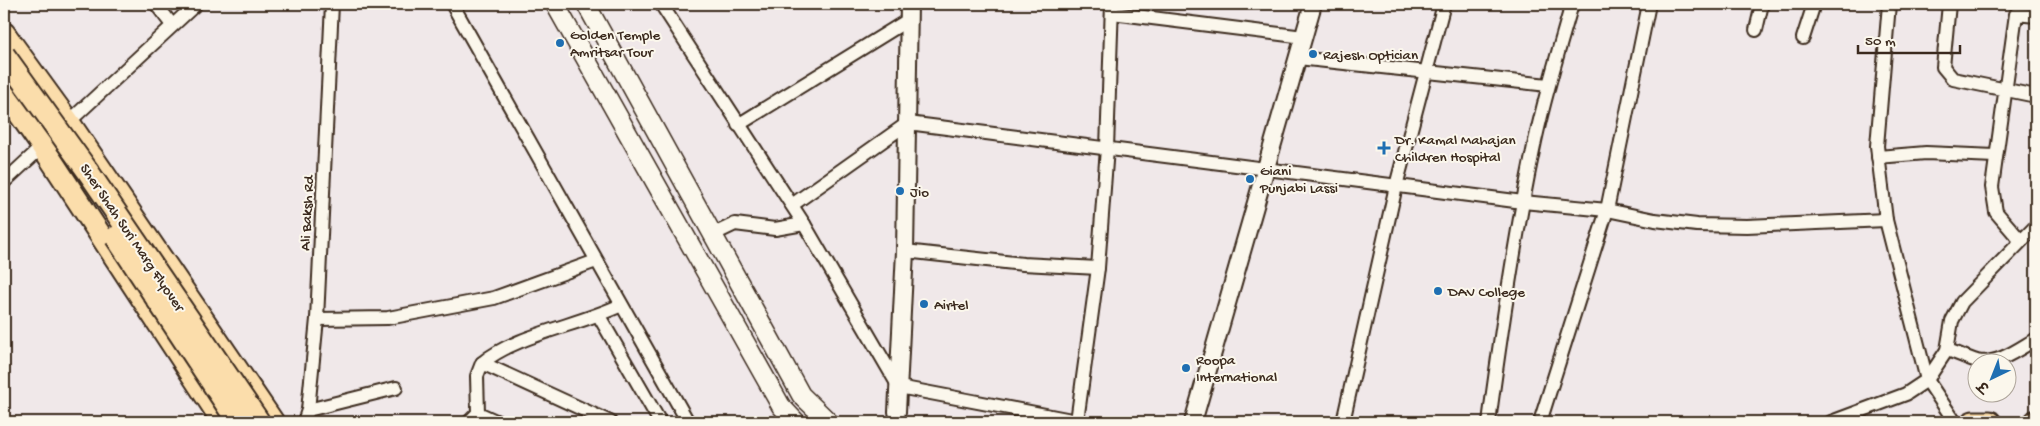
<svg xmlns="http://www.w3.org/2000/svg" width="2040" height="426" font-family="'Gochi Hand','Playpen Sans Deva',sans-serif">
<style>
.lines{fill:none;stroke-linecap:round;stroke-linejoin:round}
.minor-casing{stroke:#3b2a1e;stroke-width:16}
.tertiary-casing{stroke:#3b2a1e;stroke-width:20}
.secondary-casing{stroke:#3b2a1e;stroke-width:21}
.trunk-casing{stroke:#3b2a1e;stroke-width:25}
.minor{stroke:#fbf7ec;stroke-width:12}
.tertiary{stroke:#fbf7ec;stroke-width:16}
.secondary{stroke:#fbf7ec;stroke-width:18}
.trunk{stroke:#fbddab;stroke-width:21}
.trunk-bridge-casing{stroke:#3b2a1e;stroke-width:25;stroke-linecap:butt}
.trunk-bridge{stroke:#fbddab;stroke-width:21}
.poi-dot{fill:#1f6fb2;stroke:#fbf7ec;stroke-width:2}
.labels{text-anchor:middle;stroke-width:4;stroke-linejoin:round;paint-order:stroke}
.poi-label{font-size:15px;fill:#3b2a1e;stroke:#fbf7ec;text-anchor:start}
.street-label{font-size:15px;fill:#3b2a1e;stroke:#fbf7ec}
</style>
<rect width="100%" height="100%" fill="#f0e8e9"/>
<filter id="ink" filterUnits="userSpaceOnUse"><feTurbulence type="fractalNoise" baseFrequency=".02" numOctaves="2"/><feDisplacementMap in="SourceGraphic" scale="10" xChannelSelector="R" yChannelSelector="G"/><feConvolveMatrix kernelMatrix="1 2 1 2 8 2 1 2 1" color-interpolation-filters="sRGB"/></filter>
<g filter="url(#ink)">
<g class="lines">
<defs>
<g id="minor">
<polyline points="156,4 172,25"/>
<polyline points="452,4 688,422"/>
<polyline points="661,4 804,224 899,387 1082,422"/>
<polyline points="1889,4 1877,146 1886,220 1927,380 1955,422"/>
<polyline points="1949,4 1943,67 1953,79 2036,96"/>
<polyline points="1112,13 1304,37"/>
<polyline points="1756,30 1762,4"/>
<polyline points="1803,38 1814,4"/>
<polyline points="1298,58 1548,85"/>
<polyline points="738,125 908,20"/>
<polyline points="1878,157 1926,153 1995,156"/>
<polyline points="4,182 196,4"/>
<polyline points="792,205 908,123 1523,202 1607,210 1655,220 1697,225 1747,226 1886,220"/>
<polyline points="712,235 735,224 775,229 804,224"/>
<polyline points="2020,240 1996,212 1992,187 2016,14 2036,16"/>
<polyline points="905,251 1023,264 1098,268"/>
<polyline points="599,316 660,422"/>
<polyline points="317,319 388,318 494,298 596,261"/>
<path d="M1947,350C1957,353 1967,358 1977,361C1997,366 2020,348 2036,339"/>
<path d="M482,363C515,335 580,325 621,305"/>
<polyline points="308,410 396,388"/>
<polyline points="478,413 477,376 482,363 610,422"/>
<polyline points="1077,421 1098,268 1107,148 1112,4"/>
<polyline points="304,422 308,410 317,319 332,4"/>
<polyline points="469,422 478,413 498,422"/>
<polyline points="1343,422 1396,186 1444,4"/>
<path d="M1489,422C1501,332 1514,241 1533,151C1543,101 1558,53 1572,4"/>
<polyline points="1540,422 1607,210 1649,4"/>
<polyline points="1831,422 1906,394 1927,380 1947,350 1952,321 1962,302 2036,226"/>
</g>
<g id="tertiary">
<polyline points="897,412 905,251 909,4"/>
<polyline points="1193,422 1313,4"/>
</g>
<g id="secondary">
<polyline points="555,4 781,406 796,422"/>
<polyline points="586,4 801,395 829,422"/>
</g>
<g id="trunk">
<polyline points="4,33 68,121 273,422"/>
<polyline points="4,92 42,146 223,422"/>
<polyline points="1973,422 1990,422"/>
<polyline points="2035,422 2036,421"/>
</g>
</defs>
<use href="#minor" class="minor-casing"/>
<use href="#tertiary" class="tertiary-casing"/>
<use href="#secondary" class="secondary-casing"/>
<use href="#trunk" class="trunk-casing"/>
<use href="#minor" class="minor"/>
<use href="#tertiary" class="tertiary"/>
<use href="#secondary" class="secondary"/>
<use href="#trunk" class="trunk"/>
<defs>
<g id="trunk-bridge">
<polyline points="4,55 87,170 259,422"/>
<polyline points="116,237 238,422"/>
</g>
</defs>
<use href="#trunk-bridge" class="trunk-bridge-casing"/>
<use href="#trunk-bridge" class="trunk-bridge"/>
</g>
</g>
<g class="poi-dot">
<circle cx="560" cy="43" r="5"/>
<circle cx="1313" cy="54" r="5"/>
<path d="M1381.5 140.5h5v5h5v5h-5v5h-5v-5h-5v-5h5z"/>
<circle cx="1250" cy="179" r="5"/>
<circle cx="900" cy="191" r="5"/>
<circle cx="1438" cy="291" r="5"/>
<circle cx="924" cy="304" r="5"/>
<circle cx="1186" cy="368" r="5"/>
</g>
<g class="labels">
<g class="poi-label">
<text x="570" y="39">Golden Temple<tspan x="570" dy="17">Amritsar Tour</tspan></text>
<text x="1323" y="59">Rajesh Optician</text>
<text x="1395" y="144">Dr. Kamal Mahajan<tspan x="1395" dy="17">Children Hospital</tspan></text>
<text x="1260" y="175">Giani<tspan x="1260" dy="17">Punjabi Lassi</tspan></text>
<text x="910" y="196">Jio</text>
<text x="1448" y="296">DAV College</text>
<text x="934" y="309">Airtel</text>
<text x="1196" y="364">Roopa<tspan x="1196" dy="17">International</tspan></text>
</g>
<g class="street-label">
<text transform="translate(306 213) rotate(-87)" y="5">Ali Baksh Rd</text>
<text transform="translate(133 237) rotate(56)" y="5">Sher Shah Suri Marg Flyover</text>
</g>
</g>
<rect width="2040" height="426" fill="none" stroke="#fbf7ec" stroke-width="20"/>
<rect x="10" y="10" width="2020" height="406" fill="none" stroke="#3b2a1e" stroke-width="2" filter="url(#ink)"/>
<g transform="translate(1992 378) rotate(223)"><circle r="24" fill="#fbf7ec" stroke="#aea59a"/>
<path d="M0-4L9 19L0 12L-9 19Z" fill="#1f6fb2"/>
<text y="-8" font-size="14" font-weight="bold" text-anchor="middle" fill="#3b2a1e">उ</text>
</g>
<path d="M1858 45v8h102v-8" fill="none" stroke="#3b2a1e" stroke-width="2.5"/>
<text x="1865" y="45" font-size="15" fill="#3b2a1e" stroke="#fbf7ec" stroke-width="4" paint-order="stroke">50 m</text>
</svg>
